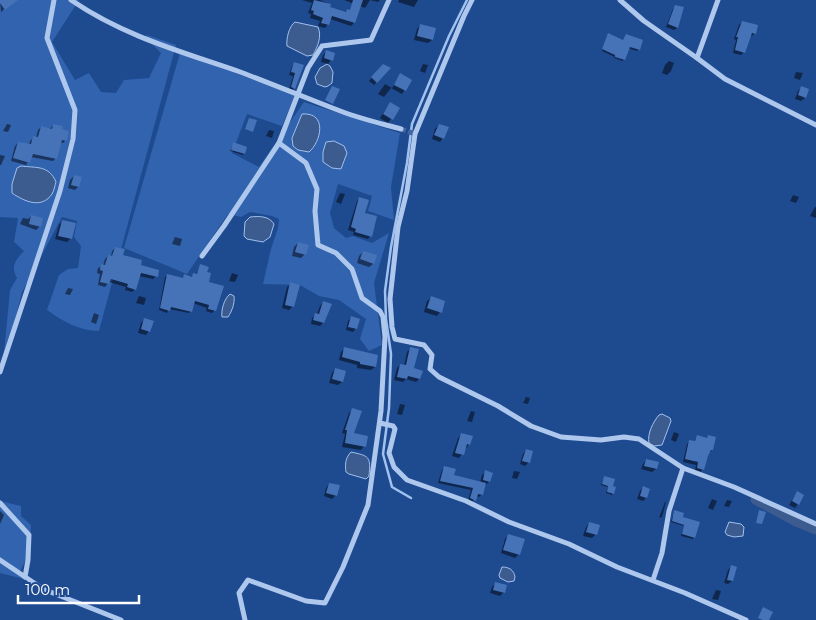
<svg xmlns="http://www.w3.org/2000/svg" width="816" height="620" font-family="Montserrat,sans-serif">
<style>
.green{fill:#3163ae}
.water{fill:#3c5b8f;stroke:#a1c1ef}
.shadow{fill:#0007}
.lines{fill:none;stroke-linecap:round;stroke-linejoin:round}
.stream{stroke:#a1c1ef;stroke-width:2.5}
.canal{stroke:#3c5b8f;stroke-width:9}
.building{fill:#4673b8}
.minor-tunnel{stroke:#4065a1;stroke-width:5;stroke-dasharray:5 2.5;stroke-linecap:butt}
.minor{stroke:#aec7ed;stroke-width:5}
</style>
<rect width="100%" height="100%" fill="#1e4a90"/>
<g class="green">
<path d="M0,0H79L52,42L75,80L89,73L101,92L116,93L124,80L149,78L161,53L145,37L147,35L176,45L99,331C80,331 62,321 47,310L59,275L68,269L78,268L81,246L74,237L77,221L62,217L22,292L7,353H4L10,290L17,278C10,267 16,259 24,251L14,242L18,218L0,217Z"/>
<polygon points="180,53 295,95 282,126 247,114 232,153 259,167 304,102 400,133 391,187 394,220 368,211 372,196 338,184 330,213 334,228 346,238 353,236 372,243 389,233 374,283 382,345 369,351 360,339 366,319 339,300 319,296 300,285 263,284 271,249 278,228 279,219 272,216 250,212 241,217 228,214 187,274 124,248"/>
<polygon points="0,501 21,506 21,516 31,525 30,552 20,571 24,579 0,573"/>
</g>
<g class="water">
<path d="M295,22L318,27C322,36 318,46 313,55L307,56L287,46C286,39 289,26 295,22Z"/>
<polygon points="327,64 330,66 333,72 332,83 328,86 325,87 317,84 315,77 320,68"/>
<path d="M302,114C328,112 321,142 309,152L298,150L293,146L292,138Z"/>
<polygon points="334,141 344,146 347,153 341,169 332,168 323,162 323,152 326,142"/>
<path d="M21,166C36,168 49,165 56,182C55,185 54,191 52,194C42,209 25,202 12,193V184L17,168Z"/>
<path d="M250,217C260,216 269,216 274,224L270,237L263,242L247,239L244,236L245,222Z"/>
<path d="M230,294L234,296C235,303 232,311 228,317H222C221,310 224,299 230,294Z"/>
<path d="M662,414L670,418L671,421L662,445L654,446L649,443C647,434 653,422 659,415Z"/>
<path d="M351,452C369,456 371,456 369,476L366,479L349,474L346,472C345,465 345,458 351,452Z"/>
<polygon points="729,522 741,524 744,527 743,536 734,537 727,535 725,532"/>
<path d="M502,567C509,567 514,570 515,577L514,581L508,582L500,578L499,575Z"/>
</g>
<g class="shadow">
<polygon points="0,0 15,0 1,12"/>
<polygon points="302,0 320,0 329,4 328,8 344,13 348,9 354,23 351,26 330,19 328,24 325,28 318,26 320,21 310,18 311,14 308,13 312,3"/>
<polygon points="344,0 380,0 378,2 370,0 365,8"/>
<polygon points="399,0 418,0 414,7 398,2"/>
<polygon points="676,6 683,8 677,28 674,30 666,27 673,9"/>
<polygon points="742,22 755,33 752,36 750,35 744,52 741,55 733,53 736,40 734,39 739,25"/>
<polygon points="420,25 432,40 428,43 414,40 417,29"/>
<polygon points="607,36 639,49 637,51 628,48 623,61 614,58 615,57 602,51"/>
<polygon points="326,52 331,60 328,64 321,62 323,55"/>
<polygon points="669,61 674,63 671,71 667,75 662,73 665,65"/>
<polygon points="295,63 302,66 294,88 291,91 289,90 293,76 289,75 292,67"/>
<polygon points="423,64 428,65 425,73 420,71"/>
<polygon points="380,69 377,82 374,85 369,81"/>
<polygon points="796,72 803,73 800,80 794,78"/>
<polygon points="401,75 411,80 402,94 391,88 384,97 378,94 385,84 392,88"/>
<polygon points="801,88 805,98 801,101 795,99 798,91"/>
<polygon points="387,107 398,109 388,123 380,118"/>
<polygon points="7,124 11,125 8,132 3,131"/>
<polygon points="53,125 61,130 66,140 63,143 60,143 56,158 53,161 31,157 26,165 11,161 15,146 18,143 29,145 30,141 33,138 36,138 38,130 41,127 50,129"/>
<polygon points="439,125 443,138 440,142 432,139 435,129"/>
<polygon points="269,130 274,131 272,138 266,136"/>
<polygon points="233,144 244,153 243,155 230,151"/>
<polygon points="0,155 5,156 1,165 0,165"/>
<polygon points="74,176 78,187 75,190 68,188 70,180"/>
<polygon points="340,193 345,194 341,204 336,202"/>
<polygon points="793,195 799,197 796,203 790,201"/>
<polygon points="360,198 370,236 368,239 353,235 354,232 348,230 357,201"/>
<polygon points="815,207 816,207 816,218 810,216"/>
<polygon points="31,216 40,226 36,230 20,224 23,218 28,219"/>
<polygon points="62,221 70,239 67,242 55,239 59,225"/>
<polygon points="175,237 182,239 180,246 172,244"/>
<polygon points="298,243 305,254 301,258 292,256 294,247"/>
<polygon points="115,248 122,256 156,276 153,279 139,276 135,289 132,292 125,290 126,287 109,282 105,287 98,285 100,274 97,273 98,268 103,266 105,259 108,256 111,257 112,251"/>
<polygon points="363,252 373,264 369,267 357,263 359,256"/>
<polygon points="201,265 206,272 215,310 212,313 206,311 207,308 193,303 191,311 189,313 169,309 167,313 159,310 165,277 168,275 182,279 185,276 191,278 194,274 196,275"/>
<polygon points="232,273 238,275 235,282 229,281"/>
<polygon points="291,284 293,306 289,310 282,308 287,287"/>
<polygon points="68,288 73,289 70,295 65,294"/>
<polygon points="139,296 146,298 144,305 136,303"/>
<polygon points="431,298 440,312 437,316 424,312 427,301"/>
<polygon points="323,302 323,323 320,326 311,324 312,318 317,314 320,306"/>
<polygon points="94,313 99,315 96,324 91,322"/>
<polygon points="351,318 356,328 353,332 346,330 348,321"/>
<polygon points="145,319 149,331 146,335 138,333 141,323"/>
<polygon points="345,348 377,356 375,367 371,370 357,368 357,365 339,360 341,352"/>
<polygon points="411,348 412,369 419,379 416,382 406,379 403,382 394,380 397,368 400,365 404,366 407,352"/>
<polygon points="335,369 342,382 338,385 329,383 332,373"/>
<polygon points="526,397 530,398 528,404 523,403"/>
<polygon points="400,404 405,405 402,415 397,414"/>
<polygon points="353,410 353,434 364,446 361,450 342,447 345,434 342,433 349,413"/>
<polygon points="471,411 475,412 472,422 467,421"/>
<polygon points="674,432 679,434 676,442 671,440"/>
<polygon points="462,434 469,444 459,458 452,456 458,438"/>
<polygon points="697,436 706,439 708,436 712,450 709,453 703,469 700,472 695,471 696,465 683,462 687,444 690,441 694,442"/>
<polygon points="526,450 529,462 525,466 520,464 523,454"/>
<polygon points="646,460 657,463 656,469 652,472 641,469 643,464"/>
<polygon points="445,467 453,476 480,483 482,475 486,472 491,473 489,482 485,485 482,494 479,497 476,496 472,502 468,501 471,490 438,483 442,470"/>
<polygon points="514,471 520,472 517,479 512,478"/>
<polygon points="604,477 612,487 613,493 612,495 606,493 608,487 601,485"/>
<polygon points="329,484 336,495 332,499 324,496 326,488"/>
<polygon points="643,488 646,498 643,501 637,499 640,491"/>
<polygon points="797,492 798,504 795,508 789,505"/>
<polygon points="712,499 717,501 713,510 708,508"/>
<polygon points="727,500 732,501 729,507 724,506"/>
<polygon points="665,502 666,502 662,517 659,518"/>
<polygon points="0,511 4,515 0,524"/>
<polygon points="674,511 694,538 693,539 681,536 684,526 671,522"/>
<polygon points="589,523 596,534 592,538 583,536 586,527"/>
<polygon points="509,535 519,554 515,558 501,553 505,539"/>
<polygon points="731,567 732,581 728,584 724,583 728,570"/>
<polygon points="495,584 504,592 500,596 490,593 492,587"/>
<polygon points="716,590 721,591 718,600 712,599"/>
</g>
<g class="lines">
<polyline class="stream" points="411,498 392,487 383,454 389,408 391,354 386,319 385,291 391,247 407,163 412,124 449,36 467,0"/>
<polyline class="canal" points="755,500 796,522 816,530"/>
</g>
<g class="building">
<polygon points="0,0 18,0 5,10 0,3"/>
<polygon points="314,0 331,4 330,7 346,12 347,9 350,10 353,0 363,0 355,23 332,16 329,25 321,23 323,18 313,14 314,11 311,10"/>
<polygon points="675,5 684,7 678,28 668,24"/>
<polygon points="742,21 758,25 756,34 752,33 745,53 735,50 738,37 736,37"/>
<polygon points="420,24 436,28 433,40 417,36"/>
<polygon points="608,33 623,40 626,34 643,40 640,50 630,47 625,60 615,57 615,55 602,49"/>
<polygon points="326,50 335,53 333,61 324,58"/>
<polygon points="294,62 304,65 295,89 291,87 295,73 291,72"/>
<polygon points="383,64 391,68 377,83 371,77"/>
<polygon points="400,73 412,80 406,91 394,85"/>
<polygon points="332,86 340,89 333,104 325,100"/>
<polygon points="801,86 809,89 806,98 798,95"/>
<polygon points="390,102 400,108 393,120 383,114"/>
<polygon points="249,118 257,120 253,132 245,129"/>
<polygon points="53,124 63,126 62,129 69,131 67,141 62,140 57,159 33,154 30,163 13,158 18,142 31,144 33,136 38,137 41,126 52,129"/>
<polygon points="439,124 449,127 444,139 434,135"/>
<polygon points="233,142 247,147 245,154 231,150"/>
<polygon points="74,175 82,177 79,187 71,185"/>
<polygon points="359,197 369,200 365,213 377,216 372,237 355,232 356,229 351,227"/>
<polygon points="31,215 43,218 41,227 29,224"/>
<polygon points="62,220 76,223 72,239 58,236"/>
<polygon points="298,242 309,245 306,255 295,252"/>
<polygon points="115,247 125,249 123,255 142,260 141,265 159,270 158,277 141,273 136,290 127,287 128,284 111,279 109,284 100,282 103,271 100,270 101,264 105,265 108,255 112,256"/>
<polygon points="363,251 377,255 374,264 360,259"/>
<polygon points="200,264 209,267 207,272 211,273 209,282 224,286 216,311 208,309 209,305 195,301 192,312 171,307 170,311 160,308 167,274 183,278 184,274 192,277 193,273 197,274"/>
<polygon points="290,282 300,285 294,307 285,305"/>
<polygon points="431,296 445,301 442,313 427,308"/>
<polygon points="323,301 332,304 324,323 313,320 315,313 319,314"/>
<polygon points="351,316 360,319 357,329 348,327"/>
<polygon points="144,318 154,321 150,332 141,329"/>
<polygon points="344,347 378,355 376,367 360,364 360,362 342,357"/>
<polygon points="410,347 419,349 414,368 423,371 420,379 408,376 407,379 397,377 400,364 406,365"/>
<polygon points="335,368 346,371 343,382 332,379"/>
<polygon points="352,408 362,411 354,433 368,436 366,447 345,443 347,430 345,430"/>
<polygon points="461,433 473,436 470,445 467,444 464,455 455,453"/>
<polygon points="697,435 707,438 708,435 716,437 713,450 711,450 708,456 704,470 697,468 698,462 685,459 689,440 695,441"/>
<polygon points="526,449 533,451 530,463 522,461"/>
<polygon points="646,459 659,462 657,469 644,466"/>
<polygon points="444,466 456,469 454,475 486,483 483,495 478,494 476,501 470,498 473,488 440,481"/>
<polygon points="485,470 493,473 490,482 483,480"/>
<polygon points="604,476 615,479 613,486 616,487 614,494 607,492 608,486 602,484"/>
<polygon points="329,483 340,485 337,496 326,493"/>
<polygon points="643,486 650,489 647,498 640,496"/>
<polygon points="797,491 804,495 799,505 792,501"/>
<polygon points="674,510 684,513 683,517 700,522 695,538 682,534 684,525 672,521"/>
<polygon points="759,510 766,512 762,524 756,523"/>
<polygon points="589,522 600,525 597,535 586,532"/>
<polygon points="508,534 525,539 520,555 503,550"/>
<polygon points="731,565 737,567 733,581 727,580"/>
<polygon points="495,582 507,585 505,593 493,590"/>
<polygon points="763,607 773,612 769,620 763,620 758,618"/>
</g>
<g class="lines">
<polyline class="minor-tunnel" points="401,129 415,134"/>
<g class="minor">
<path d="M71,0C125,37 183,52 243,73C274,85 305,97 335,109C357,118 379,123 401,129"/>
<polyline points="472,0 464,16 415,134 407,191 398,227 390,299 392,327 395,339 424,345 432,355 430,369 439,377 498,406 531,426 561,437 601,440 624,437 639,439 683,468 734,487 816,524"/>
<polyline points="620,0 644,21 697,58 725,79 816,125"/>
<polyline points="697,58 718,0"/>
<polyline points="202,256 224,226 279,143 308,68 322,46 371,40 389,0"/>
<polyline points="0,372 60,191 73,139 75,110 47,38 54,0"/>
<polyline points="380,423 393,426 395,429 389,453 394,467 407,480 466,501 509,522 569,544 617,567 685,593 746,620"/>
<polyline points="0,503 29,535 28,560 25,577"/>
<polyline points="0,560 43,589 121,620"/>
<polyline points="653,580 662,553 669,511 683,468"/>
<polyline points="245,620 239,593 248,580 306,601 325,603 343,567 368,505 381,411 385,337 383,317 380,311 362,298 352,269 336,253 318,245 315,211 317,189 306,163 279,143"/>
</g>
</g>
<path d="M18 595v8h121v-8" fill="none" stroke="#ffffff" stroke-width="2.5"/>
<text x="25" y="595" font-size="15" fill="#ffffff" stroke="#1e4a90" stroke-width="4" paint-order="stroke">100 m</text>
</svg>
